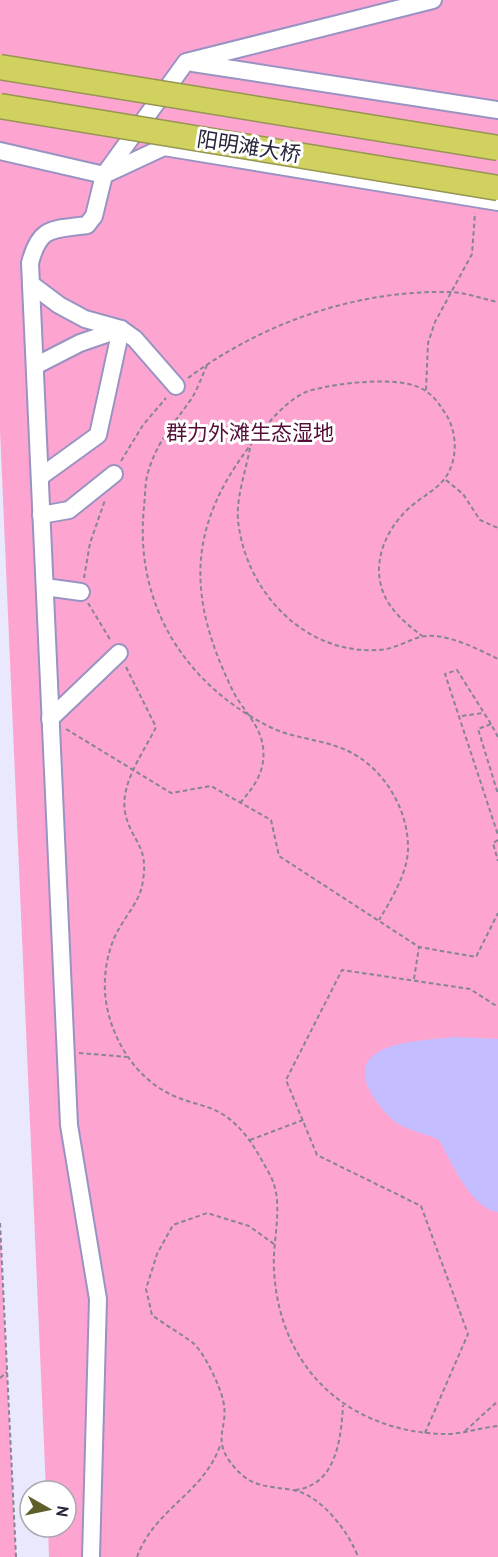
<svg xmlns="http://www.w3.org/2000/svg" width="498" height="1557" font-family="'PT Sans','Noto Sans SC',sans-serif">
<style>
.green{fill:#fea4d1}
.water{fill:#c4bdff}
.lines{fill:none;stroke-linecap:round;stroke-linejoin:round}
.minor-casing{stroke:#9893c2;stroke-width:20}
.path{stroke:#858497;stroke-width:2;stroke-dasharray:4.5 3;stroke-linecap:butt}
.minor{stroke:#fff;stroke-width:16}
.highway-bridge-casing{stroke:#969552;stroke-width:27;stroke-linecap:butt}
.highway-bridge{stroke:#d1d15f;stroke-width:24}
.labels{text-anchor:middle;stroke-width:6;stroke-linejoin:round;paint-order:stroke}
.street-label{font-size:21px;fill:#282639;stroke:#fff}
.park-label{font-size:21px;fill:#530d37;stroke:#fff}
</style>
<rect width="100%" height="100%" fill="#e9e8fc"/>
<g class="green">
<polygon points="0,0 498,0 498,1557 49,1557 48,1527 66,1527 66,1491 46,1491 0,430"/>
<polygon points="0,1228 16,1557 0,1557"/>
</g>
<path class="water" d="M455,1037L498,1039V1212C471,1209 451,1161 439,1140C427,1134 413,1132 400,1125C389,1119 376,1102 370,1091C344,1040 424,1041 455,1037Z"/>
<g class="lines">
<defs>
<g id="minor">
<polyline points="193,63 498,110"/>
<polyline points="0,151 104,175 186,62 433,0"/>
<polyline points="31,284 59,305 85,319 121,329 135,339 176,386"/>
<polyline points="35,366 80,343 121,329"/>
<polyline points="40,477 98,435 121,329"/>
<polyline points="41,515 69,510 114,474"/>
<polyline points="45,587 81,592"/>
<polyline points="50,719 119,653"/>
<path d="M91,1557L98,1299L69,1125L30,263C40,225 53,230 87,225L94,216L104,175L164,147L498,202"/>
</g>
</defs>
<use href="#minor" class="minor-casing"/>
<g class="path">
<path d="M207,365C202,376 198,388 192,398C173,425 156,442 147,476C145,486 145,497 144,507C134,603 184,684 270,727C294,739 323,739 348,751C384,768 409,810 408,850C407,874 391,900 379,920"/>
<path d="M188,378C262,323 356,290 449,292C465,292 482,299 498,302"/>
<polyline points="426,390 428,343 435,322 472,254 475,213"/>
<path d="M250,448C246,470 236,498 238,520C245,590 303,654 377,650C393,650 406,641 420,637C443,631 478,649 498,659"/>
<polyline points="121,461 143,425 166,398"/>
<polyline points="446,480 463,494 480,520 498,528"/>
<polyline points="84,578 90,543 105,500"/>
<polyline points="88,603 111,641"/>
<path d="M126,667L156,727C144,752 120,783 125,812C130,840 149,845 143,880C141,899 129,911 120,927C111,941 106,961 105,978C102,1024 130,1077 174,1096C192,1104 210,1105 227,1117C247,1132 258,1153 270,1175C285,1203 272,1239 274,1270C279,1366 345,1430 441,1434C459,1435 479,1428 498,1426"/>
<polyline points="462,716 483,713"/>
<polyline points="491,724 457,670 445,674 498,835"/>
<polyline points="66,729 171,793 211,786 271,820 279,856 419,947 476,957 498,913"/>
<polyline points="498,737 491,724 478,729 498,794"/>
<path d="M240,803C255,786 266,770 263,747C260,723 240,708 231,687C188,597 187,529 249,447C264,428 288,396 312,390C339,383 405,374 427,392C436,398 441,407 447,416C455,430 457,449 452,464C445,487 426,493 409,508C381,534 367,575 392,608C400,619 412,628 422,636"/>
<polyline points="498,840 493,843 498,861"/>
<polyline points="414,979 419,947"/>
<polyline points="79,1053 127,1057"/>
<polyline points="250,1140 303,1120"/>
<polyline points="0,1223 16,1557"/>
<path d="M274,1244L249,1226L207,1213L173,1225L157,1254L146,1289L152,1315C165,1325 180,1333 193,1343C204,1352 220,1386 223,1400C230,1429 209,1438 235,1468C252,1488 269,1486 293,1490C321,1495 349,1532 358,1557"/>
<polyline points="0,1378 7,1372"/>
<polyline points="465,1431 498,1401"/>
<polyline points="425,1433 468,1334 421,1206 317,1155 286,1080 342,970 470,989 498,1007"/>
<path d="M295,1490C337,1485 341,1438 343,1405"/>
<path d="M137,1557C155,1508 202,1495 220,1446"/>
</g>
<use href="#minor" class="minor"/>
<defs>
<g id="highway-bridge">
<polyline points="0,67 498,148"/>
<polyline points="0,106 498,188"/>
</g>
</defs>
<use href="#highway-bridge" class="highway-bridge-casing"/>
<use href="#highway-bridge" class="highway-bridge"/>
</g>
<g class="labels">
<g class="street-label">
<text transform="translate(249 147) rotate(9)" y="7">阳明滩大桥</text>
</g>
<g class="park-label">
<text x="250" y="440">群力外滩生态湿地</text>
</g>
</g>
<g transform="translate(48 1509) rotate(99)"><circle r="28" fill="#ffffff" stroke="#a9a8b0" stroke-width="1.5"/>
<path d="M0-4.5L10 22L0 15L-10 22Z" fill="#5e5e2b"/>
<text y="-9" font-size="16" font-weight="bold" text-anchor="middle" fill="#282639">N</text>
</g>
</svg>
